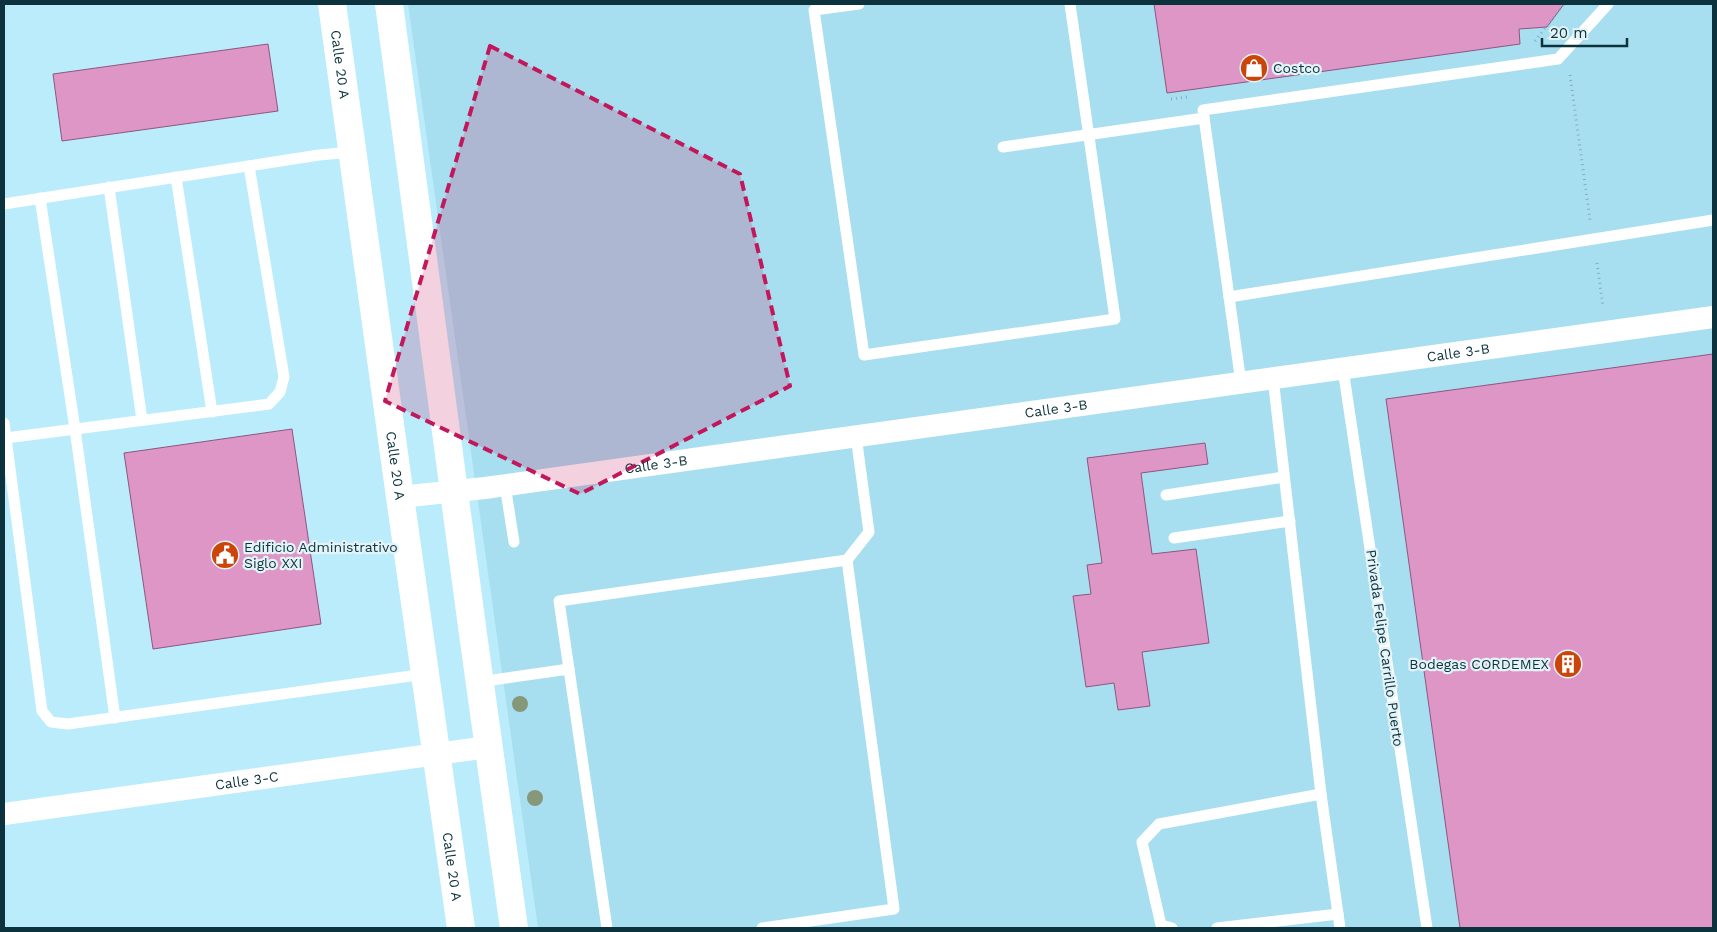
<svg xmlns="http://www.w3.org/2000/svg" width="1717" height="932" font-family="'Work Sans',sans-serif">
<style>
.built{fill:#a8dff0}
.building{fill:#de96c7;stroke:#8e567d}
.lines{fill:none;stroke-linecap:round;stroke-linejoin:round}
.path{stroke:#80afbc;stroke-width:3;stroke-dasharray:1 4;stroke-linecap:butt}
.service{stroke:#fff;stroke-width:11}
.minor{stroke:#fff;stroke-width:22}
.tertiary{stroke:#fff;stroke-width:28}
.tree{fill:#87977a}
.marked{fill:#c2185b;fill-opacity:0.2;stroke:#c2185b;stroke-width:4;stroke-dasharray:10 6;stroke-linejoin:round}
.labels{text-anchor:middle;stroke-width:4.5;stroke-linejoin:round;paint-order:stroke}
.street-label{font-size:14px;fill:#0c333d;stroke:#e3f3f8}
.poi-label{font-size:14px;fill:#0c333d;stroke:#e3f3f8;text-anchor:start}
</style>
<rect width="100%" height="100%" fill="#baecfb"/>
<polygon class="built" points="408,4 1713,4 1713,928 538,928"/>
<g class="building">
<polygon points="1154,4 1564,4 1547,27 1519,29 1520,44 1167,93"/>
<polygon points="268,44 278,111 62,141 53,74"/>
<polygon points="1713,354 1713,928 1460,928 1386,399"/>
<polygon points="292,429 321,624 153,649 124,453"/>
<polygon points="1205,443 1208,464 1141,473 1152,554 1196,549 1209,643 1142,652 1150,706 1118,710 1114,683 1086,687 1073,596 1091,594 1087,565 1102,563 1087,458"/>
</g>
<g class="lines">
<g class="path">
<polyline points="1535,41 1564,4"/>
<polyline points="1570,75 1590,220"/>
<polyline points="1171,99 1187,97"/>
<polyline points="1597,263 1603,307"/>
</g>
<g class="service">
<polyline points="859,4 814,10 864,355 1115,319 1070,4"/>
<polyline points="1003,147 1204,118"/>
<polyline points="176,177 212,412"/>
<polyline points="109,187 142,420"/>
<polyline points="40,198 75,429 115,718"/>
<polyline points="4,204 319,155 352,152"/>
<polyline points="1229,297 1713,220"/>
<polyline points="1343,369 1427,928"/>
<polyline points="1273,378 1321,794 1340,928"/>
<polyline points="1241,383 1203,110 1558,59 1608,4"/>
<polyline points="4,423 42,711 51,722 68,724 425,674"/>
<polyline points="6,438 269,404 280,392 284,377 249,166"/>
<polyline points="505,485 514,542"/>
<polyline points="1166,495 1284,477"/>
<polyline points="1174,538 1290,521"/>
<polyline points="479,682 569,669"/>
<polyline points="607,928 559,601 847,560 869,532 856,436"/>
<polyline points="762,928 894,909 847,560"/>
<polyline points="1172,928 1161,925 1142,842 1159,824 1321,794"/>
<polyline points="1217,928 1338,914"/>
</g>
<g class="minor">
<path id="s1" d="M400,497L485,488L1713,317"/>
<path id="s2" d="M4,814L488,747"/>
</g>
<g class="tertiary">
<path id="s3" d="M332,4L400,497L461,928"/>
<polyline points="389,4 473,634 514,928"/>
</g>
</g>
<g class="tree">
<circle cx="520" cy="704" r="8"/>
<circle cx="535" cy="798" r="8"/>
</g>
<path class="marked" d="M490,46L740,174L790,386L580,494L385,401Z"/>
<defs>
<symbol id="shop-disc" viewBox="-11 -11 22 22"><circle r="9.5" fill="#cb4509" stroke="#e3f3f8"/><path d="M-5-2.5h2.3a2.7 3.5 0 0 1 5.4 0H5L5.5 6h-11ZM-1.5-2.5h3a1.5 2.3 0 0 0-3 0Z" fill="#fff"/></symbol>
<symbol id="civic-disc" viewBox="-11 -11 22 22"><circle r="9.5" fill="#cb4509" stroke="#e3f3f8"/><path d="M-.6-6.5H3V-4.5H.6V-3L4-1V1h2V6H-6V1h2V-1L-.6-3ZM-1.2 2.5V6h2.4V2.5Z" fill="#fff"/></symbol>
<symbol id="building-disc" viewBox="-11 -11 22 22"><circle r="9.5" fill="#cb4509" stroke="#e3f3f8"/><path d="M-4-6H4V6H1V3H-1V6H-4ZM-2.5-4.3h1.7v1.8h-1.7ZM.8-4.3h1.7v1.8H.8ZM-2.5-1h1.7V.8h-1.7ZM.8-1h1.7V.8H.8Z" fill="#fff"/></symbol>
</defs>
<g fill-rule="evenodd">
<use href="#shop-disc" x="1238" y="52" width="32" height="32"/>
<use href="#civic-disc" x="209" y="539" width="32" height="32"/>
<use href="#building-disc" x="1552" y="648" width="32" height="32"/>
</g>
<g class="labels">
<g class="street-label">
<text dy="5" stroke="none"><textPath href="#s3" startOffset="61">Calle 20 A</textPath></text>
<text dy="5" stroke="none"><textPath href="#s1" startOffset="1068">Calle 3-B</textPath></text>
<text dy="5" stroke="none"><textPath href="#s1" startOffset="662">Calle 3-B</textPath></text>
<text dy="5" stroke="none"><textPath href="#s1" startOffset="258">Calle 3-B</textPath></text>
<text dy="5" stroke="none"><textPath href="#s3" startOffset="466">Calle 20 A</textPath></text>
<text transform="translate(1385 648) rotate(82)" y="5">Privada Felipe Carrillo Puerto</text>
<text dy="5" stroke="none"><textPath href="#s2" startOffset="245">Calle 3-C</textPath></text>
<text dy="5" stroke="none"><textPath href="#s3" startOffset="871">Calle 20 A</textPath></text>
</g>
<g class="poi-label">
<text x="1273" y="73">Costco</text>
<text x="244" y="552">Edificio Administrativo<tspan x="244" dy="16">Siglo XXI</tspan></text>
<text x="1549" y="669" text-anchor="end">Bodegas CORDEMEX</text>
</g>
</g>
<rect width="1717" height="932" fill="none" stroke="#0c333d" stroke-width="10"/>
<path d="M1542 38v8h85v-8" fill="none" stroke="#0c333d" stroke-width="2.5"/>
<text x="1550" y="38" font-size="15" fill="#0c333d" stroke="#e3f3f8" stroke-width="4" paint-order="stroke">20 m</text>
</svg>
